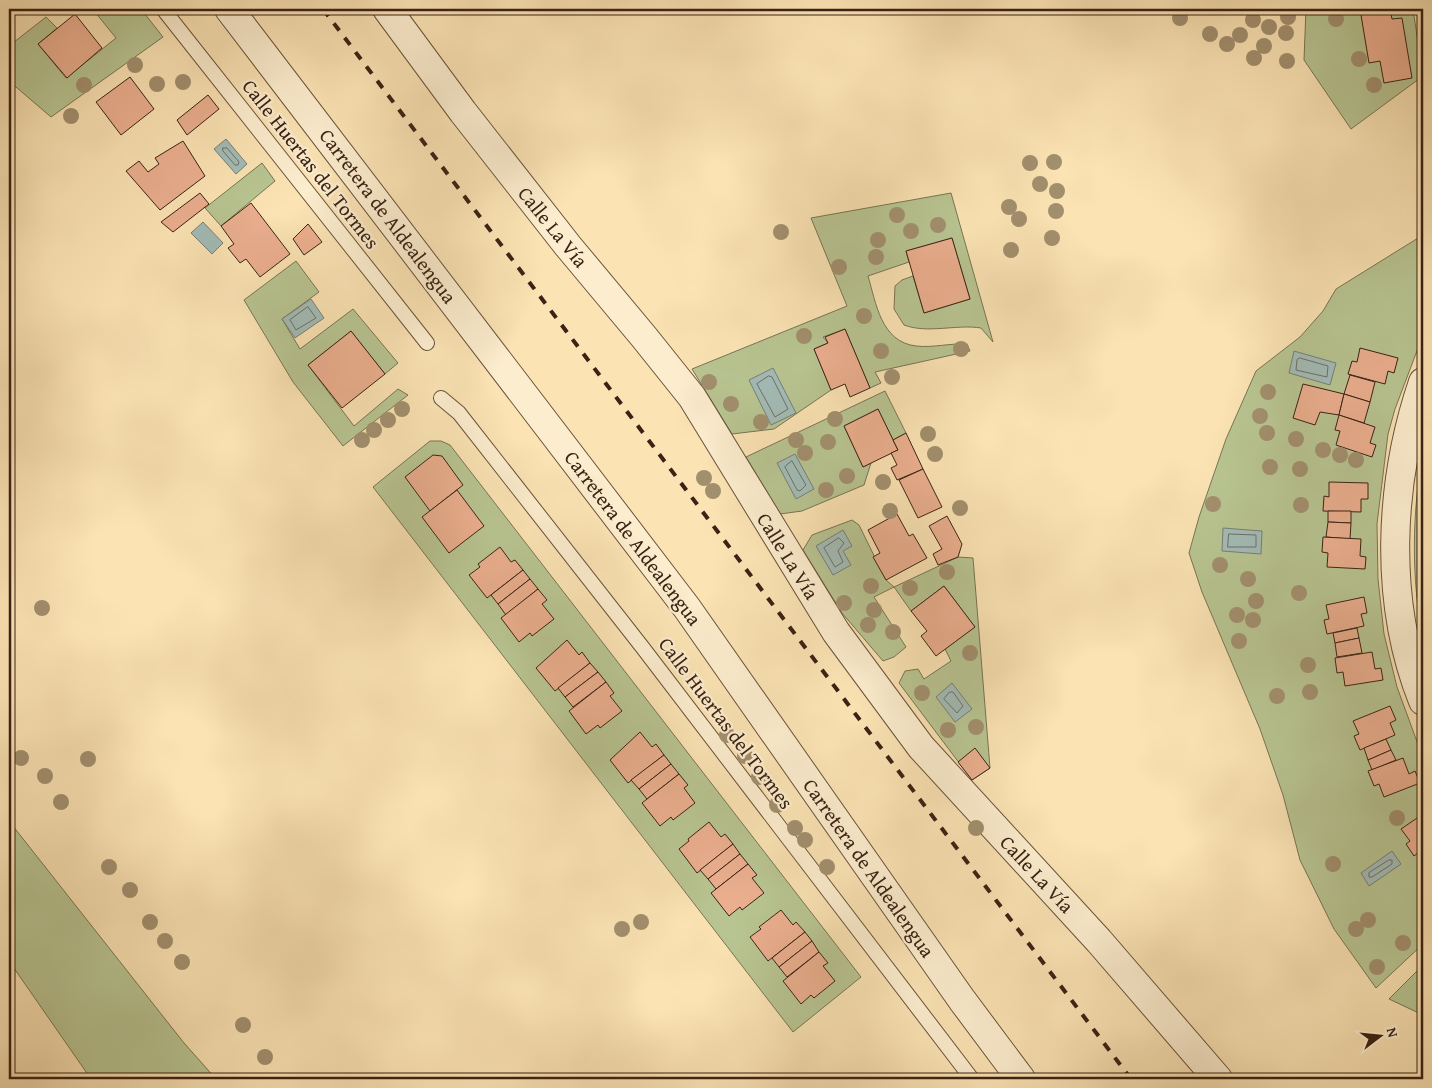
<svg xmlns="http://www.w3.org/2000/svg" width="1432" height="1088" font-family="'Gentium Book Plus',serif">
<style>
.green{fill:#b8c592;stroke:#797453}
.water{fill:#a2bcb7;stroke:#787e76}
.lines{fill:none;stroke-linecap:round;stroke-linejoin:round}
.shore{stroke:#6e6f66;stroke-width:1}
.building{fill:#ebaf8f;stroke:#3a2214}
.service-casing{stroke:#6a523c;stroke-width:16}
.minor-casing{stroke:#6a523c;stroke-width:30}
.tertiary-casing{stroke:#6a523c;stroke-width:30}
.service{stroke:#fcedce;stroke-width:14}
.minor{stroke:#fcedce;stroke-width:28}
.tertiary{stroke:#fcedce;stroke-width:28}
.rail{stroke:#3a2214;stroke-width:4;stroke-dasharray:9 9;stroke-linecap:butt}
.tree{fill:#a28f6e}
.labels{text-anchor:middle;stroke-width:4.5;stroke-linejoin:round;paint-order:stroke}
.street-label{font-size:20px;fill:#3a2214;stroke:#fcedce}
</style>
<rect width="100%" height="100%" fill="#fbe3b4"/>
<filter id="stains"><feTurbulence type="fractalNoise" baseFrequency=".004" numOctaves="4"/><feColorMatrix values="0 0 0 0 .2 0 0 0 0 .09 0 0 0 0 .02 0 0 0 .5 -.17"/></filter>
<radialGradient id="worn" r=".72"><stop offset=".6" stop-color="#630" stop-opacity="0"/><stop offset="1" stop-color="#630" stop-opacity=".3"/></radialGradient>
<g class="green">
<polygon points="100,9 141,9 163,37 51,117 9,81 9,46 46,17 57,28 38,44 66,78 116,38 95,12"/>
<polygon points="1306,9 1413,9 1423,76 1351,129 1304,60"/>
<polygon points="262,163 275,181 221,226 205,208"/>
<path d="M951,193L993,342L981,328C956,324 928,334 904,325L894,309L895,286L902,280L913,276L924,313L970,299L952,238L906,251L909,262L868,276C876,303 881,342 916,346C933,348 950,343 967,344L970,351L875,372L881,383L870,388L845,329L823,337L828,343L814,349L831,390L774,429L732,434L692,369L847,306L811,218Z"/>
<polygon points="1423,235 1423,335 1395,409 1388,434 1377,524 1378,579 1384,634 1397,687 1423,758 1423,944 1376,988 1334,929 1300,860 1283,795 1260,729 1202,592 1189,553 1199,517 1226,439 1256,371 1300,337 1323,311 1336,289"/>
<polygon points="296,261 319,292 282,319 300,349 353,309 398,363 385,374 351,331 308,365 354,426 398,389 408,395 343,446 293,382 244,300"/>
<polygon points="885,391 906,433 893,440 878,409 844,426 863,467 871,463 864,485 802,511 780,514 746,457"/>
<polygon points="430,441 441,441 450,445 861,977 793,1032 373,487"/>
<path d="M1423,451V640C1411,576 1412,514 1423,451Z"/>
<polygon points="852,520 859,525 886,580 894,587 958,557 973,558 990,768 972,780 899,683 905,671 918,669 924,679 951,661 945,649 975,627 944,586 911,611 894,587 874,597 906,647 894,657 883,661 842,613 803,550 812,535"/>
<polygon points="9,821 184,1043 216,1079 91,1079 9,961"/>
<polygon points="1423,965 1423,1015 1389,999"/>
</g>
<g class="water">
<polygon points="226,139 247,164 236,174 214,149"/>
<polygon points="203,222 223,243 212,254 191,233"/>
<polygon points="311,299 324,318 295,338 282,319"/>
<polygon points="1294,351 1336,363 1330,385 1289,373"/>
<polygon points="773,368 796,413 771,425 749,380"/>
<polygon points="795,454 814,489 796,499 777,463"/>
<polygon points="1223,528 1262,531 1261,554 1222,551"/>
<polygon points="843,530 852,546 843,551 851,565 833,575 816,546"/>
<polygon points="952,683 972,709 955,722 936,697"/>
<polygon points="1392,851 1401,864 1369,886 1361,873"/>
</g>
<g class="lines">
<g class="shore">
<polygon points="223,148 227,148 239,162 238,165 235,165 223,151"/>
<polygon points="308,307 316,318 296,330 290,320"/>
<polygon points="1300,358 1328,366 1327,377 1296,370 1297,360"/>
<polygon points="769,376 772,377 788,409 775,417 757,384"/>
<polygon points="792,461 806,485 800,491 797,490 785,467"/>
<polygon points="1229,534 1256,535 1256,547 1228,547"/>
<polygon points="839,538 844,543 838,551 843,562 835,567 824,548"/>
<polygon points="950,692 953,692 963,706 957,713 944,699"/>
<polygon points="1389,860 1392,860 1392,864 1372,877 1369,877 1369,873"/>
</g>
</g>
<g class="building">
<polygon points="1360,9 1390,9 1392,19 1402,18 1412,78 1384,83 1380,61 1369,63"/>
<polygon points="75,14 102,48 67,78 38,44"/>
<polygon points="130,77 154,109 121,135 96,102"/>
<polygon points="208,95 219,109 187,135 177,120"/>
<polygon points="183,141 205,176 160,210 126,171 139,161 148,172 159,164 155,158"/>
<polygon points="200,193 209,204 173,232 161,222"/>
<polygon points="251,203 290,254 260,277 246,259 240,263 228,248 234,244 221,226"/>
<polygon points="308,224 322,242 304,255 293,239"/>
<polygon points="952,238 970,299 924,313 906,251"/>
<polygon points="845,329 870,388 850,397 845,384 831,390 814,349 828,343 825,337"/>
<polygon points="351,331 385,374 342,408 308,365"/>
<polygon points="1360,348 1398,358 1394,373 1388,371 1385,384 1348,374 1352,361 1357,362"/>
<polygon points="1350,375 1375,382 1370,402 1344,394"/>
<polygon points="1303,384 1344,394 1339,415 1320,412 1315,425 1293,418"/>
<polygon points="1344,394 1370,402 1364,423 1339,415"/>
<polygon points="878,409 898,450 863,467 844,426"/>
<polygon points="1339,415 1375,427 1370,443 1376,445 1372,457 1336,445 1340,431 1335,430"/>
<polygon points="906,433 923,469 897,480 891,468 897,465 891,453 898,450 893,440"/>
<polygon points="433,455 442,456 463,485 430,511 405,477"/>
<polygon points="923,469 942,507 918,518 899,480"/>
<polygon points="1329,482 1368,483 1368,499 1361,499 1361,512 1323,511 1324,496 1329,497"/>
<polygon points="457,490 484,526 449,553 422,517"/>
<polygon points="1328,511 1351,511 1351,523 1328,522"/>
<polygon points="897,514 909,536 913,534 927,558 886,580 873,557 880,553 868,530"/>
<polygon points="947,516 962,544 958,557 938,565 933,554 942,549 929,526"/>
<polygon points="1328,522 1351,523 1350,539 1326,537"/>
<polygon points="1323,537 1361,539 1360,556 1366,557 1365,569 1327,567 1328,553 1322,552"/>
<polygon points="500,547 511,562 515,560 523,570 487,598 469,575 480,567 478,564"/>
<polygon points="523,570 530,579 498,604 491,595"/>
<polygon points="530,579 538,589 506,615 498,604"/>
<polygon points="944,586 975,627 936,656 921,636 927,631 911,611"/>
<polygon points="538,589 547,600 542,604 554,619 532,636 530,633 519,642 501,618"/>
<polygon points="1364,597 1367,613 1361,614 1364,626 1327,634 1324,620 1329,619 1326,605"/>
<polygon points="1357,628 1359,638 1335,643 1333,633"/>
<polygon points="1359,638 1362,653 1337,657 1335,643"/>
<polygon points="567,640 579,655 582,652 590,663 555,691 536,668"/>
<polygon points="1372,652 1375,669 1381,668 1383,680 1345,686 1343,672 1337,673 1335,658"/>
<polygon points="590,663 598,672 565,697 558,688"/>
<polygon points="598,672 606,682 573,707 565,697"/>
<polygon points="606,682 614,693 610,696 622,711 600,728 598,725 586,734 569,711"/>
<polygon points="1390,706 1396,720 1390,723 1395,735 1360,750 1354,736 1359,734 1353,721"/>
<polygon points="640,732 652,747 656,744 664,755 628,783 610,760"/>
<polygon points="1386,739 1391,750 1368,760 1364,748"/>
<polygon points="975,748 990,768 972,780 958,762"/>
<polygon points="1391,750 1396,760 1372,770 1368,760"/>
<polygon points="664,755 671,764 639,789 631,780"/>
<polygon points="1403,758 1409,774 1415,771 1420,783 1384,797 1379,784 1374,786 1368,771"/>
<polygon points="671,764 679,774 647,799 639,789"/>
<polygon points="679,774 688,785 684,788 695,803 673,820 671,817 660,826 642,803"/>
<polygon points="1423,814 1423,849 1414,856 1406,844 1410,841 1401,829"/>
<polygon points="709,822 721,837 725,834 733,844 697,873 679,849 689,841 688,839"/>
<polygon points="733,844 740,854 708,879 700,870"/>
<polygon points="740,854 748,864 716,889 708,879"/>
<polygon points="748,864 757,875 752,878 764,893 742,910 740,907 729,916 711,893"/>
<polygon points="781,910 793,925 796,922 805,932 768,961 750,937 761,929 759,927"/>
<polygon points="805,932 812,941 779,967 772,958"/>
<polygon points="812,941 819,952 787,977 779,967"/>
<polygon points="819,952 828,963 823,966 835,981 814,998 811,995 801,1004 783,981"/>
</g>
<g class="lines">
<defs>
<g id="service">
<polyline points="163,9 427,343"/>
<polyline points="441,398 459,413 643,648 972,1079"/>
</g>
<g id="minor">
<polyline points="387,9 463,112 568,246 644,337 692,397 836,632 921,747 1099,941 1218,1079"/>
<path d="M1423,382C1389,482 1383,601 1423,701"/>
</g>
<polyline id="tertiary" points="229,9 687,608 962,1000 1021,1079"/>
</defs>
<use href="#service" class="service-casing"/>
<use href="#minor" class="minor-casing"/>
<use href="#tertiary" class="tertiary-casing"/>
<use href="#service" class="service"/>
<use href="#minor" class="minor"/>
<use href="#tertiary" class="tertiary"/>
<polyline class="rail" points="323,9 1131,1079"/>
</g>
<g class="tree">
<circle cx="1288" cy="17" r="8"/>
<circle cx="1180" cy="18" r="8"/>
<circle cx="1336" cy="19" r="8"/>
<circle cx="1253" cy="20" r="8"/>
<circle cx="1269" cy="27" r="8"/>
<circle cx="1286" cy="33" r="8"/>
<circle cx="1210" cy="34" r="8"/>
<circle cx="1240" cy="35" r="8"/>
<circle cx="1227" cy="44" r="8"/>
<circle cx="1264" cy="46" r="8"/>
<circle cx="1254" cy="58" r="8"/>
<circle cx="1359" cy="59" r="8"/>
<circle cx="1287" cy="61" r="8"/>
<circle cx="135" cy="65" r="8"/>
<circle cx="183" cy="82" r="8"/>
<circle cx="157" cy="84" r="8"/>
<circle cx="84" cy="85" r="8"/>
<circle cx="1374" cy="85" r="8"/>
<circle cx="71" cy="116" r="8"/>
<circle cx="1054" cy="162" r="8"/>
<circle cx="1030" cy="163" r="8"/>
<circle cx="1040" cy="184" r="8"/>
<circle cx="1057" cy="191" r="8"/>
<circle cx="1009" cy="207" r="8"/>
<circle cx="1056" cy="211" r="8"/>
<circle cx="897" cy="215" r="8"/>
<circle cx="1019" cy="219" r="8"/>
<circle cx="938" cy="225" r="8"/>
<circle cx="911" cy="231" r="8"/>
<circle cx="781" cy="232" r="8"/>
<circle cx="1052" cy="238" r="8"/>
<circle cx="878" cy="240" r="8"/>
<circle cx="1011" cy="250" r="8"/>
<circle cx="876" cy="257" r="8"/>
<circle cx="839" cy="267" r="8"/>
<circle cx="864" cy="316" r="8"/>
<circle cx="804" cy="336" r="8"/>
<circle cx="961" cy="349" r="8"/>
<circle cx="881" cy="351" r="8"/>
<circle cx="892" cy="377" r="8"/>
<circle cx="709" cy="382" r="8"/>
<circle cx="1268" cy="392" r="8"/>
<circle cx="731" cy="404" r="8"/>
<circle cx="402" cy="409" r="8"/>
<circle cx="1260" cy="416" r="8"/>
<circle cx="835" cy="419" r="8"/>
<circle cx="388" cy="420" r="8"/>
<circle cx="761" cy="422" r="8"/>
<circle cx="374" cy="430" r="8"/>
<circle cx="1267" cy="433" r="8"/>
<circle cx="928" cy="434" r="8"/>
<circle cx="1296" cy="439" r="8"/>
<circle cx="362" cy="440" r="8"/>
<circle cx="796" cy="440" r="8"/>
<circle cx="828" cy="442" r="8"/>
<circle cx="1323" cy="450" r="8"/>
<circle cx="805" cy="453" r="8"/>
<circle cx="935" cy="454" r="8"/>
<circle cx="1340" cy="455" r="8"/>
<circle cx="1356" cy="460" r="8"/>
<circle cx="1270" cy="467" r="8"/>
<circle cx="1300" cy="469" r="8"/>
<circle cx="847" cy="476" r="8"/>
<circle cx="704" cy="478" r="8"/>
<circle cx="883" cy="482" r="8"/>
<circle cx="826" cy="490" r="8"/>
<circle cx="713" cy="491" r="8"/>
<circle cx="1213" cy="504" r="8"/>
<circle cx="1301" cy="505" r="8"/>
<circle cx="960" cy="508" r="8"/>
<circle cx="890" cy="511" r="8"/>
<circle cx="1220" cy="565" r="8"/>
<circle cx="947" cy="572" r="8"/>
<circle cx="1248" cy="579" r="8"/>
<circle cx="871" cy="586" r="8"/>
<circle cx="910" cy="588" r="8"/>
<circle cx="1299" cy="593" r="8"/>
<circle cx="1256" cy="601" r="8"/>
<circle cx="844" cy="603" r="8"/>
<circle cx="42" cy="608" r="8"/>
<circle cx="874" cy="610" r="8"/>
<circle cx="1237" cy="615" r="8"/>
<circle cx="1253" cy="620" r="8"/>
<circle cx="868" cy="625" r="8"/>
<circle cx="893" cy="632" r="8"/>
<circle cx="1239" cy="641" r="8"/>
<circle cx="970" cy="653" r="8"/>
<circle cx="1308" cy="665" r="8"/>
<circle cx="1310" cy="692" r="8"/>
<circle cx="922" cy="693" r="8"/>
<circle cx="1277" cy="696" r="8"/>
<circle cx="976" cy="727" r="8"/>
<circle cx="948" cy="730" r="8"/>
<circle cx="727" cy="735" r="8"/>
<circle cx="745" cy="756" r="8"/>
<circle cx="21" cy="758" r="8"/>
<circle cx="88" cy="759" r="8"/>
<circle cx="45" cy="776" r="8"/>
<circle cx="759" cy="777" r="8"/>
<circle cx="61" cy="802" r="8"/>
<circle cx="777" cy="805" r="8"/>
<circle cx="1397" cy="818" r="8"/>
<circle cx="795" cy="828" r="8"/>
<circle cx="976" cy="828" r="8"/>
<circle cx="805" cy="840" r="8"/>
<circle cx="1333" cy="864" r="8"/>
<circle cx="109" cy="867" r="8"/>
<circle cx="827" cy="867" r="8"/>
<circle cx="130" cy="890" r="8"/>
<circle cx="1368" cy="920" r="8"/>
<circle cx="150" cy="922" r="8"/>
<circle cx="641" cy="922" r="8"/>
<circle cx="622" cy="929" r="8"/>
<circle cx="1356" cy="929" r="8"/>
<circle cx="165" cy="941" r="8"/>
<circle cx="1403" cy="943" r="8"/>
<circle cx="182" cy="962" r="8"/>
<circle cx="1377" cy="967" r="8"/>
<circle cx="243" cy="1025" r="8"/>
<circle cx="265" cy="1057" r="8"/>
</g>
<g class="labels">
<g class="street-label">
<text transform="translate(311 164) rotate(52)" y="7">Calle Huertas del Tormes</text>
<text transform="translate(388 216) rotate(53)" y="7">Carretera de Aldealengua</text>
<text transform="translate(553 227) rotate(51)" y="7">Calle La Vía</text>
<text transform="translate(633 538) rotate(53)" y="7">Carretera de Aldealengua</text>
<text transform="translate(788 556) rotate(58)" y="7">Calle La Vía</text>
<text transform="translate(726 723) rotate(53)" y="7">Calle Huertas del Tormes</text>
<text transform="translate(869 868) rotate(55)" y="7">Carretera de Aldealengua</text>
<text transform="translate(1037 874) rotate(47)" y="7">Calle La Vía</text>
</g>
</g>
<rect width="1432" height="1088" fill="none" stroke="#fbe3b4" stroke-width="30"/>
<rect x="10" y="10" width="1412" height="1068" fill="none" stroke="#3a2214" stroke-width="2.5"/>
<rect x="15" y="15" width="1402" height="1058" fill="none" stroke="#3a2214"/>
<g transform="translate(1380 1036) rotate(74)" stroke="#fcedce" stroke-width="4" paint-order="stroke">
<path d="M0-4L9 19L0 12L-9 19Z" fill="#3a2214"/>
<text y="-8" font-size="14" font-weight="bold" text-anchor="middle" fill="#3a2214">N</text>
</g>
<rect width="100%" height="100%" filter="url(#stains)"/>
<rect width="100%" height="100%" fill="url(#worn)"/>
</svg>
